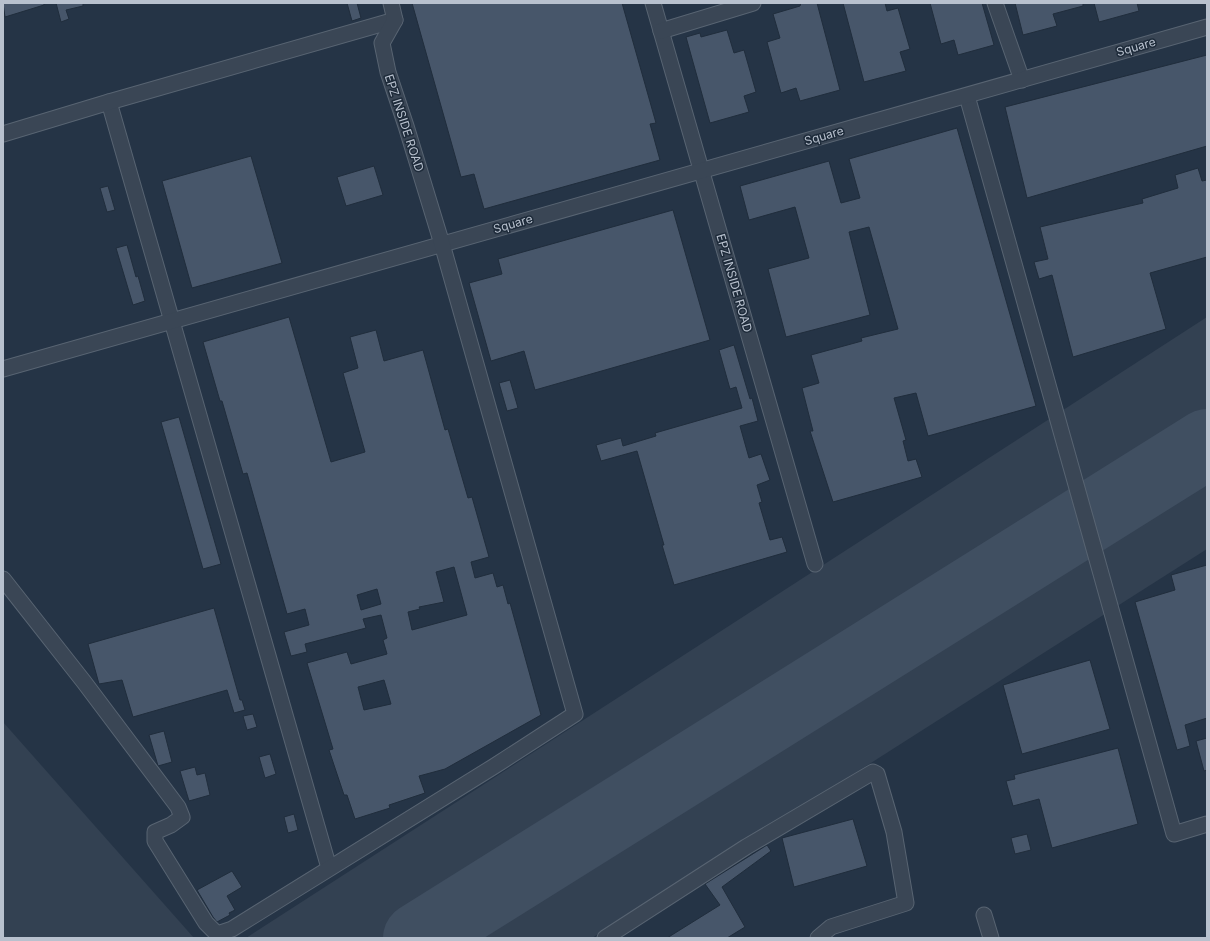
<svg xmlns="http://www.w3.org/2000/svg" width="1210" height="941" font-family="Inter,sans-serif">
<style>
.airport{fill:#334152}
.lines{fill:none;stroke-linecap:round;stroke-linejoin:round}
.runway{stroke:#404f61;stroke-width:70}
.building{fill:#47566a;stroke:#202d3c;fill-rule:evenodd}
.minor-casing{stroke:#586472;stroke-width:17}
.minor{stroke:#3a4655;stroke-width:15}
.labels{text-anchor:middle;stroke-width:3;stroke-linejoin:round;paint-order:stroke}
.street-label{font-size:12px;fill:#b8c1ce;stroke:#1e2b3a}
</style>
<rect width="100%" height="100%" fill="#253446"/>
<g class="airport">
<polygon points="1207,317 1207,549 863,768 592,938 246,938"/>
<polygon points="3,722 194,938 3,938"/>
</g>
<g class="lines">
<polyline class="runway" points="418,938 1207,444"/>
</g>
<g class="building">
<polygon points="3,3 44,3 44,5 5,17"/>
<polygon points="56,3 83,3 83,6 66,10 69,19 61,22"/>
<polygon points="347,3 357,3 361,18 352,21"/>
<polygon points="412,3 622,3 656,123 650,124 660,160 484,209 474,174 461,177"/>
<polygon points="801,3 817,3 840,90 800,101 796,88 781,93 767,42 780,38 773,14 800,6"/>
<polygon points="843,3 885,3 887,11 898,8 910,49 900,52 906,71 864,82"/>
<polygon points="930,3 982,3 994,45 958,55 954,40 941,44"/>
<polygon points="1015,3 1083,3 1083,6 1053,14 1057,26 1023,35"/>
<polygon points="1094,3 1137,3 1139,11 1099,22"/>
<polygon points="727,30 734,53 744,50 756,92 744,96 749,112 710,123 686,37 700,33 701,37"/>
<polygon points="1207,55 1207,146 1027,198 1005,107"/>
<polygon points="957,128 1036,406 928,436 916,393 894,398 906,440 903,441 908,461 916,459 922,477 833,502 810,431 813,431 802,388 819,383 811,355 862,341 861,338 898,329 869,227 849,232 870,315 786,337 768,269 809,258 795,207 749,220 740,186 829,161 841,203 860,198 849,159"/>
<polygon points="251,156 282,263 192,288 162,181"/>
<polygon points="374,166 383,195 346,206 337,177"/>
<polygon points="1198,168 1202,181 1207,180 1207,257 1150,273 1166,329 1073,357 1052,275 1039,279 1034,262 1048,259 1040,227 1143,203 1142,199 1178,188 1175,175"/>
<polygon points="108,186 115,210 107,212 100,188"/>
<polygon points="673,210 710,340 535,390 524,351 491,361 469,283 502,274 498,259"/>
<polygon points="127,245 136,277 138,276 145,301 133,305 116,248"/>
<path d="M289,317L331,462L365,452L343,373L358,368L350,337L376,330L384,361L423,350L445,430L448,429L468,498L472,497L489,557L471,562L475,578L493,573L497,587L503,585L508,604L510,603L541,715L445,769L419,776L425,793L389,805L390,808L355,819L347,795H344L329,750L333,749L307,663L347,652L351,664L387,654L383,640L387,638L381,615L363,619L366,628L305,644L307,652L291,656L284,632L309,625L305,609L287,614L247,473L243,474L222,401H220L203,342ZM454,567L467,615L412,630L408,612L420,609L419,607L444,602L436,572ZM377,589L381,604L361,610L357,595ZM384,680L391,704L364,710L358,687Z"/>
<polygon points="734,345 750,399 752,398 758,421 740,426 749,458 761,454 770,480 757,485 762,502 759,503 770,540 782,537 787,552 674,585 662,545 664,545 637,451 601,461 596,445 621,438 623,446 656,436 655,433 742,408 736,387 730,389 719,350"/>
<polygon points="510,380 518,408 507,411 499,383"/>
<polygon points="179,417 221,564 203,569 161,422"/>
<polygon points="1207,565 1207,718 1185,725 1190,746 1177,750 1135,602 1175,590 1171,575"/>
<polygon points="214,608 240,700 242,700 245,710 234,713 227,690 133,717 122,680 99,684 88,644"/>
<polygon points="1090,660 1110,729 1022,754 1003,685"/>
<polygon points="253,714 257,727 247,730 243,716"/>
<polygon points="164,731 172,762 158,766 149,735"/>
<polygon points="1207,738 1207,770 1204,771 1196,741"/>
<polygon points="1118,748 1138,824 1052,848 1039,799 1013,806 1006,781 1015,779 1014,775"/>
<polygon points="270,754 276,774 265,778 259,757"/>
<polygon points="195,767 197,775 205,773 210,795 189,801 180,771"/>
<polygon points="294,814 298,830 288,833 284,817"/>
<polygon points="853,819 867,866 794,887 782,838"/>
<polygon points="1027,834 1031,850 1015,854 1011,838"/>
<polygon points="767,845 771,851 722,887 745,927 727,938 667,938 720,905 705,884"/>
<polygon points="232,871 242,887 227,896 235,910 229,913 230,915 217,922 213,917 197,890"/>
</g>
<g class="lines">
<defs>
<g id="minor">
<polyline points="653,3 815,564"/>
<polyline points="995,3 1022,80"/>
<polyline points="661,31 753,3"/>
<polyline points="967,96 1174,834 1207,824"/>
<polyline points="109,102 329,868"/>
<polyline points="3,134 109,102 395,20"/>
<polyline points="3,369 1207,27"/>
<polyline points="3,579 84,682 178,807 182,817 171,825 155,832 155,841 206,923 217,934 232,929 493,767 575,714 442,244 406,126 388,72 382,43 395,20 391,3"/>
<polyline points="984,915 991,938"/>
<polyline points="605,938 746,847 873,772 877,774 894,832 906,903 831,927 818,938"/>
</g>
</defs>
<use href="#minor" class="minor-casing"/>
<use href="#minor" class="minor"/>
</g>
<g class="labels">
<g class="street-label">
<text transform="translate(1136 47) rotate(-16)" y="4">Square</text>
<text transform="translate(404 123) rotate(72)" y="4">EPZ INSIDE ROAD</text>
<text transform="translate(824 136) rotate(-16)" y="4">Square</text>
<text transform="translate(513 224) rotate(-16)" y="4">Square</text>
<text transform="translate(734 283) rotate(74)" y="4">EPZ INSIDE ROAD</text>
</g>
</g>
<rect width="1210" height="941" fill="none" stroke="#b8c1ce" stroke-width="8"/>
</svg>
